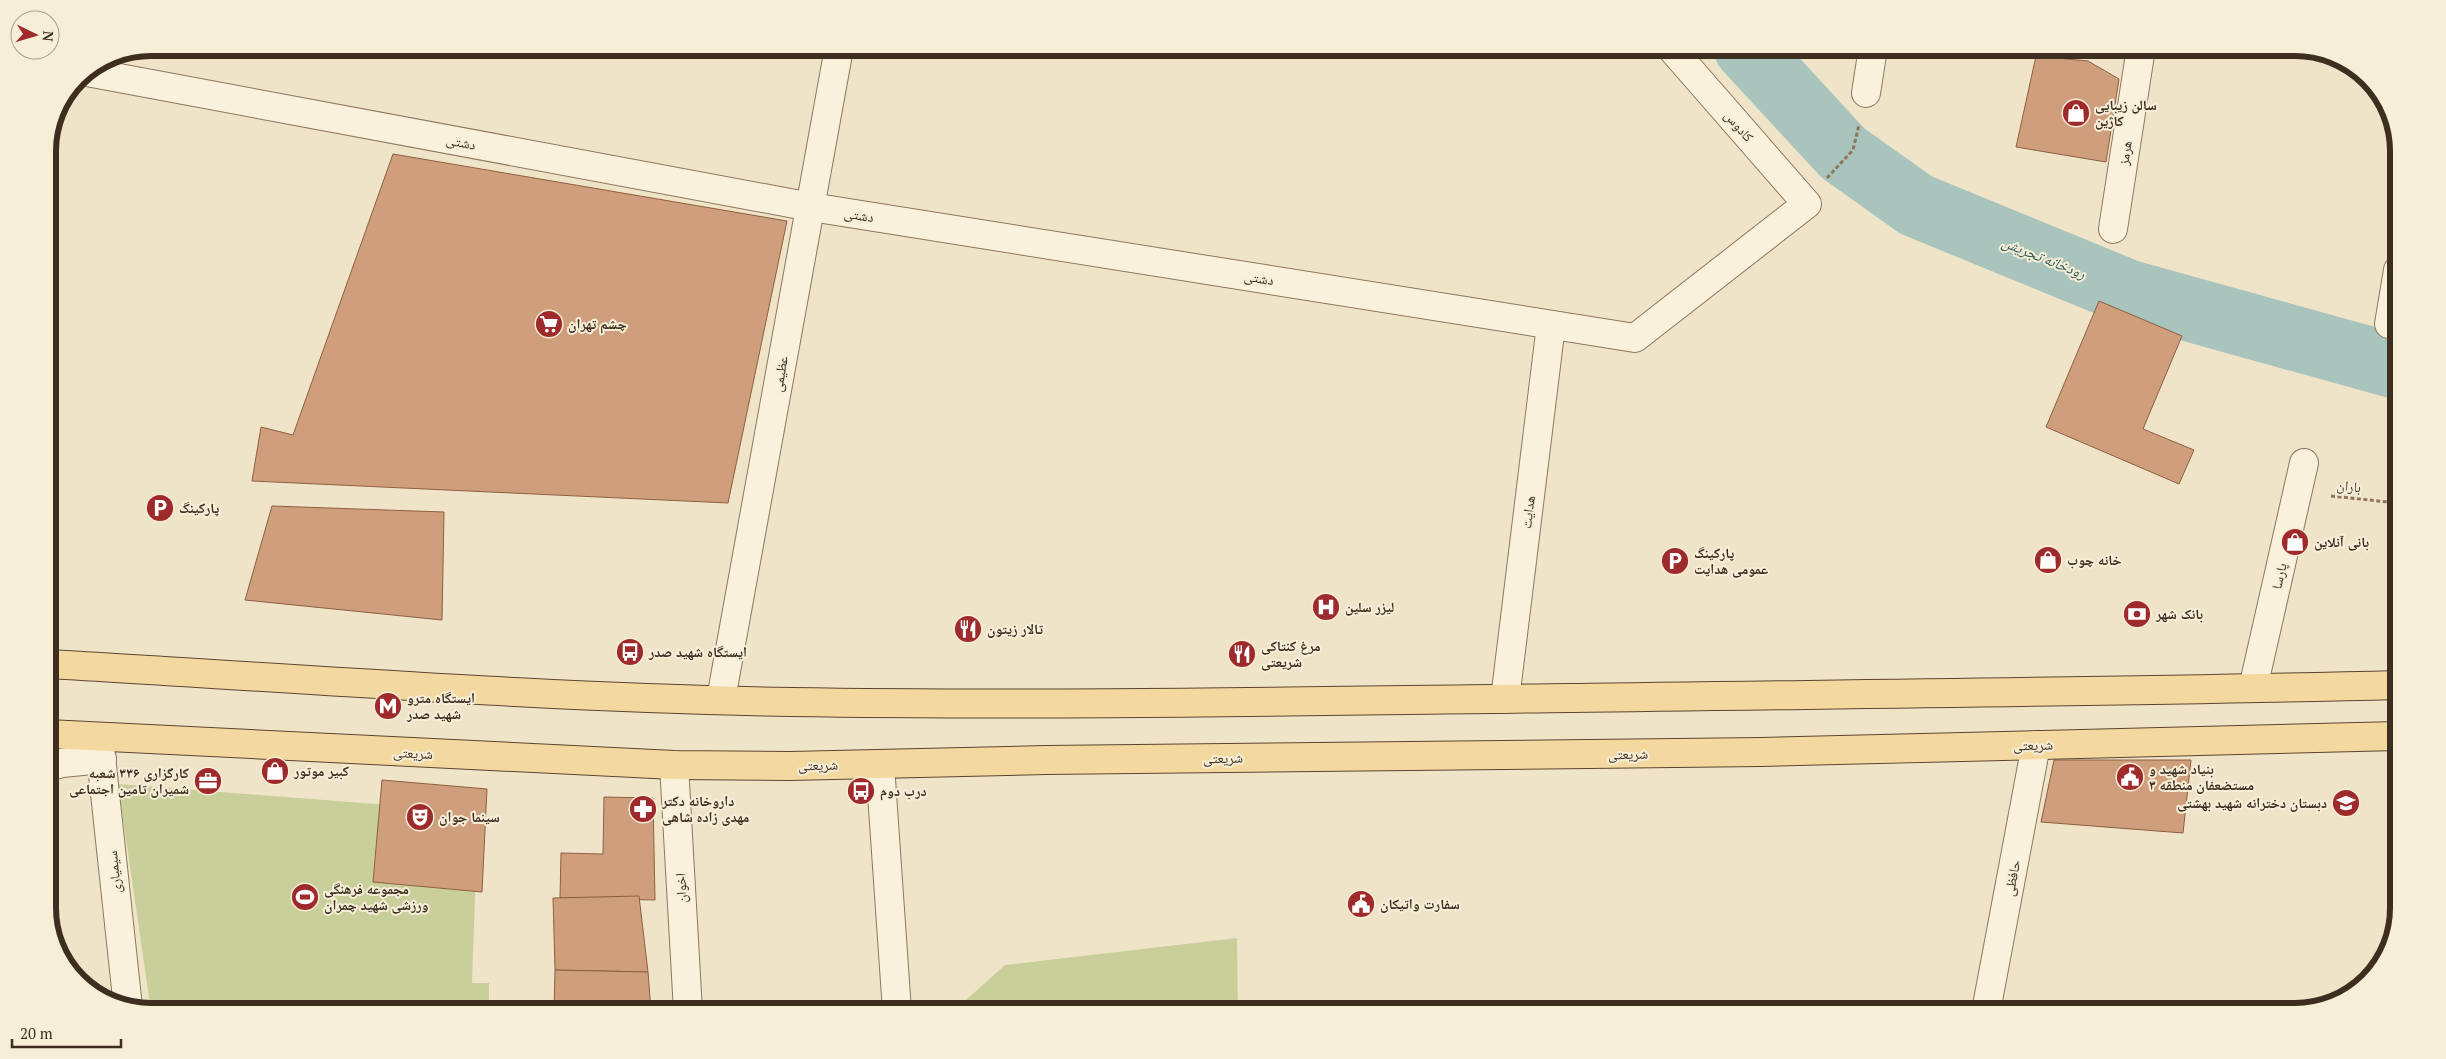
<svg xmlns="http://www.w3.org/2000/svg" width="2446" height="1059" font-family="'PT Serif','Noto Naskh Arabic',serif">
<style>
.green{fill:#c9cf9b}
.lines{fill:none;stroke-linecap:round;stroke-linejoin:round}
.river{stroke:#a9c4bc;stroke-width:65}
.building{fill:#cf9f7d;stroke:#8d5f41}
.minor-casing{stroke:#8d765c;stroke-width:30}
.major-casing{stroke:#5b4430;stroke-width:30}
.path{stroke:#8d765c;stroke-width:3;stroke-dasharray:4 2.5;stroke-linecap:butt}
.minor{stroke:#faf1dc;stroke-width:28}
.major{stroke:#f3d9a0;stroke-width:28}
.labels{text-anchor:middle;stroke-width:4;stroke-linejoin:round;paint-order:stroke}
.poi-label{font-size:14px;font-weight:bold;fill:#3d2e20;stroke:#f7eed8;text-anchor:start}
.street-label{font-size:14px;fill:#3d2e20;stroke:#f7eed8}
.water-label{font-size:15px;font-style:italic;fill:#2f5d5a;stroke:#f7eed8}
.rim{fill:none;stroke:#3d2e20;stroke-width:6}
</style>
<rect width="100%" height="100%" fill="#f0e4c8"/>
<g class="green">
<polygon points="118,784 478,812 472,983 489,983 489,1011 151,1011"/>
<polygon points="1237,938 1238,1011 956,1011 956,1009 1005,965"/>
</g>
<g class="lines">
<polyline class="river" points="1746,48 1843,153 1916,205 2128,292 2398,367"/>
</g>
<g class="building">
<polygon points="2036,56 2088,61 2119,79 2106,162 2016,147"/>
<polygon points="393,154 787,221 728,503 252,481 261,427 293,435"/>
<polygon points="2099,301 2182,336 2143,429 2194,450 2179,484 2046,427"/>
<polygon points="272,506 444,512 442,620 245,600"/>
<polygon points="2054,760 2191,760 2183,833 2041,822"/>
<polygon points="382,780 487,789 482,892 373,882"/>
<polygon points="604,797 653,798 655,900 560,898 561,853 603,854"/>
<polygon points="639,896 648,972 555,970 553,898"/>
<polygon points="555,970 648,972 651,1011 554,1011"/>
</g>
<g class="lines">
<defs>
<g id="minor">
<polyline points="87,72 811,207 1635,338 1807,204 1671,48"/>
<polyline points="1866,93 1873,48"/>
<polyline points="2113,229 2141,48"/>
<polyline points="2389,324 2398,270"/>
<polyline points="2253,688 2304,463"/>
<polyline points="721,699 839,48"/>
<polyline points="1505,699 1551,325"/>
<polyline points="99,738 128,1007"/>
<polyline points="674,765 688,1011"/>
<polyline points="880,765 897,1011"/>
<polyline points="48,767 62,763 102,759"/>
<polyline points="1986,1011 2036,745"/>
</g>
<g id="major">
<path d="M48,664C295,678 543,698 791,702C1051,706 1311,701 1571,698C1847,694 2123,692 2398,685"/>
<polyline points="48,734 674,765 790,766 1046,760 1761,752 2398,736"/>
</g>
</defs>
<use href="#minor" class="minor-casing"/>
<use href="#major" class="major-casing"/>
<g class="path">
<polyline points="1827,178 1853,150 1859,125"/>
<polyline points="2331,496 2398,503"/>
</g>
<use href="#minor" class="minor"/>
<use href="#major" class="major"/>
</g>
<defs>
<symbol id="shop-disc" viewBox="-11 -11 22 22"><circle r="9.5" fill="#9e2a2b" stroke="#f7eed8"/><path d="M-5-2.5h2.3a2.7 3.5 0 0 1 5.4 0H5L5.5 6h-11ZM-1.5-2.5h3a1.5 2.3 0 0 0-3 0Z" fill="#fff"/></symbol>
<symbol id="supermarket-disc" viewBox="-11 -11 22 22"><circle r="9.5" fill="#9e2a2b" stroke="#f7eed8"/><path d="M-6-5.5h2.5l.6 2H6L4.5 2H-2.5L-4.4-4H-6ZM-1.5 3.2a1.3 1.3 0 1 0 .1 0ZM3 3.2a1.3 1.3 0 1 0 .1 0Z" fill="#fff"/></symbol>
<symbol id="parking-disc" viewBox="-11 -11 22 22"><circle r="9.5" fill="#9e2a2b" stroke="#f7eed8"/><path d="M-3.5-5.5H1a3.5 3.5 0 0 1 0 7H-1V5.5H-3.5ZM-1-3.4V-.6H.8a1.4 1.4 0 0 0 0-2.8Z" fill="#fff"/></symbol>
<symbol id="hospital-disc" viewBox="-11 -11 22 22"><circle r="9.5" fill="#9e2a2b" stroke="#f7eed8"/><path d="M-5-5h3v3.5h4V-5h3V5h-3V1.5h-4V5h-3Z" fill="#fff"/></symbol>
<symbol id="bank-disc" viewBox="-11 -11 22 22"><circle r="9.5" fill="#9e2a2b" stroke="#f7eed8"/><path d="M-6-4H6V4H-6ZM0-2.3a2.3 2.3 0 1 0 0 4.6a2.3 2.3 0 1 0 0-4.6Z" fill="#fff"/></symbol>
<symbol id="restaurant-disc" viewBox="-11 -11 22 22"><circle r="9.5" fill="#9e2a2b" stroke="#f7eed8"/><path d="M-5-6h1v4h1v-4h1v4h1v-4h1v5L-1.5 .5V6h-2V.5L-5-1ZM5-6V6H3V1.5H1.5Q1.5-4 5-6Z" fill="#fff"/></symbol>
<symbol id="bus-disc" viewBox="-11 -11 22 22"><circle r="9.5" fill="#9e2a2b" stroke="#f7eed8"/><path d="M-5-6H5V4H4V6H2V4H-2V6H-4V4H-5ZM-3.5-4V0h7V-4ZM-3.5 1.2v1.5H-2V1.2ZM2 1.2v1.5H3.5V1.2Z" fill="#fff"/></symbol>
<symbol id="metro-disc" viewBox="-11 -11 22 22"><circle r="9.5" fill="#9e2a2b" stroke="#f7eed8"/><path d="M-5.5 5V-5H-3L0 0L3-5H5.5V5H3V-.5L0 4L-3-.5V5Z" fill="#fff"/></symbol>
<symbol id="civic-disc" viewBox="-11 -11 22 22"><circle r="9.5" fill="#9e2a2b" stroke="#f7eed8"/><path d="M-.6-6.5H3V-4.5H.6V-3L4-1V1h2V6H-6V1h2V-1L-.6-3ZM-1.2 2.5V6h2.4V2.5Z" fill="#fff"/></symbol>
<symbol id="office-disc" viewBox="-11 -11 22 22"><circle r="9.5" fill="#9e2a2b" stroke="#f7eed8"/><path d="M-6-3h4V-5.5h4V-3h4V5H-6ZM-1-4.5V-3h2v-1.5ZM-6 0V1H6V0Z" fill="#fff"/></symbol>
<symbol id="school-disc" viewBox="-11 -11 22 22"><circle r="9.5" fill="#9e2a2b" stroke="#f7eed8"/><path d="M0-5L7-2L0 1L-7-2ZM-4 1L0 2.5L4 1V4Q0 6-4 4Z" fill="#fff"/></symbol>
<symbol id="pharmacy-disc" viewBox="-11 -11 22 22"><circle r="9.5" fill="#9e2a2b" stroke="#f7eed8"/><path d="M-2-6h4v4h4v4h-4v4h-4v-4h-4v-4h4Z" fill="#fff"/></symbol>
<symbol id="theatre-disc" viewBox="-11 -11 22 22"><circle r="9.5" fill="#9e2a2b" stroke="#f7eed8"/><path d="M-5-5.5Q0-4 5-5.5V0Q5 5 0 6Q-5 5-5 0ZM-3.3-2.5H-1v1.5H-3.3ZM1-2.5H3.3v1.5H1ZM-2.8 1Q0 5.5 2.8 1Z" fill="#fff"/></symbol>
<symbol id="stadium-disc" viewBox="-11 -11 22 22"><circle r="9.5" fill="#9e2a2b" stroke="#f7eed8"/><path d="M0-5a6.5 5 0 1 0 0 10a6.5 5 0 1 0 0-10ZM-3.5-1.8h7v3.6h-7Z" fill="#fff"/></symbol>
</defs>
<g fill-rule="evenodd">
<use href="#shop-disc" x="2060" y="97" width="32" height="32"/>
<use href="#supermarket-disc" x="533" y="308" width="32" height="32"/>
<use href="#parking-disc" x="144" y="492" width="32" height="32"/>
<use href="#shop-disc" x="2279" y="526" width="32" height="32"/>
<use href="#shop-disc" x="2032" y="544" width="32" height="32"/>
<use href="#parking-disc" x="1659" y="545" width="32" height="32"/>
<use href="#hospital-disc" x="1310" y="591" width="32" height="32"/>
<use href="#bank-disc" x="2121" y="598" width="32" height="32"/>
<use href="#restaurant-disc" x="952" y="613" width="32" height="32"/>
<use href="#bus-disc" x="614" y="636" width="32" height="32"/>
<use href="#restaurant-disc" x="1226" y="638" width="32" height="32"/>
<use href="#metro-disc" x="372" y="690" width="32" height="32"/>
<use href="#shop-disc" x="259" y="755" width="32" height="32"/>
<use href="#civic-disc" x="2114" y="761" width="32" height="32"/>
<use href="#office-disc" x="192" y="765" width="32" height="32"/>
<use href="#bus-disc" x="845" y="775" width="32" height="32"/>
<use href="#school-disc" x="2330" y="787" width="32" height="32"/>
<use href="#pharmacy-disc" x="627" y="793" width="32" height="32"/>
<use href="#theatre-disc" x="404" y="801" width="32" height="32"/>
<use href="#stadium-disc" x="289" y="881" width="32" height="32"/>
<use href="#civic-disc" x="1345" y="888" width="32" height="32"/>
</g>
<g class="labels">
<g class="poi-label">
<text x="2095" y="110">سالن زیبایی<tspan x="2095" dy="16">کاژین</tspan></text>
<text x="568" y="329">چشم تهران</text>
<text x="179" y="513">پارکینگ</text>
<text x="2314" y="547">بانی آنلاین</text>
<text x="1694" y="558">پارکینگ<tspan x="1694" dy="16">عمومی هدایت</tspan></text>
<text x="2067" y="565">خانه چوب</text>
<text x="1345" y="612">لیزر سلین</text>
<text x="2156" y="619">بانک شهر</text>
<text x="987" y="634">تالار زیتون</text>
<text x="1261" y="651">مرغ کنتاکی<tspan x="1261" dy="16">شریعتی</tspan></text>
<text x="649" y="657">ایستگاه شهید صدر</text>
<text x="407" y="703">ایستگاه مترو<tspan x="407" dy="16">شهید صدر</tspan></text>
<text x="2149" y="774">بنیاد شهید و<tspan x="2149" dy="16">مستضعفان منطقه ۳</tspan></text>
<text x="294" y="776">کبیر موتور</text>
<text x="189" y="778" text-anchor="end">کارگزاری ٣٣۶ شعبه<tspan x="189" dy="16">شمیران تامین اجتماعی</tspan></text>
<text x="880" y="796">درب دوم</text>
<text x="662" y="806">داروخانه دکتر<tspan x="662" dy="16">مهدی زاده شاهی</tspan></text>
<text x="2327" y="808" text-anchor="end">دبستان دخترانه شهید بهشتی</text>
<text x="439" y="822">سینما جوان</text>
<text x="324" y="894">مجموعه فرهنگی<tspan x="324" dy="16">ورزشی شهید چمران</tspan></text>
<text x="1380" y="909">سفارت واتیکان</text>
</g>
<g class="street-label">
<text transform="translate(1739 126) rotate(49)" y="5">کادوس</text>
<text transform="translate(461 142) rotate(11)" y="5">دشتی</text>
<text transform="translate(2125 153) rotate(-81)" y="5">هرمز</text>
<text transform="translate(859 215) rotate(9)" y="5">دشتی</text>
<text transform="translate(1259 278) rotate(9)" y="5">دشتی</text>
<text transform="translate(780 374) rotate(-80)" y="5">عظیمی</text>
<text transform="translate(2349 486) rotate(6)" y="5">باران</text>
<text transform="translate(1528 512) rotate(-83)" y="5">هدایت</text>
<text transform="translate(2279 576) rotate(-77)" y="5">پارسا</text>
<text transform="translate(2033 745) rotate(-1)" y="5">شریعتی</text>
<text transform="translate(413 753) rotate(3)" y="5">شریعتی</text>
<text transform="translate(1628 754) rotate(-1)" y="5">شریعتی</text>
<text transform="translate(1223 758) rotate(-1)" y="5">شریعتی</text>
<text transform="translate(818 765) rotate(-1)" y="5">شریعتی</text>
<text transform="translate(114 872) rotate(-96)" y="5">سیمیاری</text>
<text transform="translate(2012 878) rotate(-79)" y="5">حافظی</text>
<text transform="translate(681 888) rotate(-93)" y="5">اخوان</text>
</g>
<g class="water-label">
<text transform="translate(2044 258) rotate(22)" y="5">رودخانه تجریش</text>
</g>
</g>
<path d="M0 0H2446V1059H0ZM151 56H2295A95 95 0 0 1 2390 151V908A95 95 0 0 1 2295 1003H151A95 95 0 0 1 56 908V151A95 95 0 0 1 151 56Z" fill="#f7eed8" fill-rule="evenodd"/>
<path class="rim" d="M151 56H2295A95 95 0 0 1 2390 151V908A95 95 0 0 1 2295 1003H151A95 95 0 0 1 56 908V151A95 95 0 0 1 151 56Z"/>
<g transform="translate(35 35) rotate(95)"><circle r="24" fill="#f7eed8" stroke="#ada18e"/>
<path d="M0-4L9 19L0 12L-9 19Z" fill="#9e2a2b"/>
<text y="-8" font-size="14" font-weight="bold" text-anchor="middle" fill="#3d2e20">N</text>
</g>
<path d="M12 1039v8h109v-8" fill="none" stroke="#3d2e20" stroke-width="2.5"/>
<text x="20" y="1039" font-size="15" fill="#3d2e20" stroke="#f7eed8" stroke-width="4" paint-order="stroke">20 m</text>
</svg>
